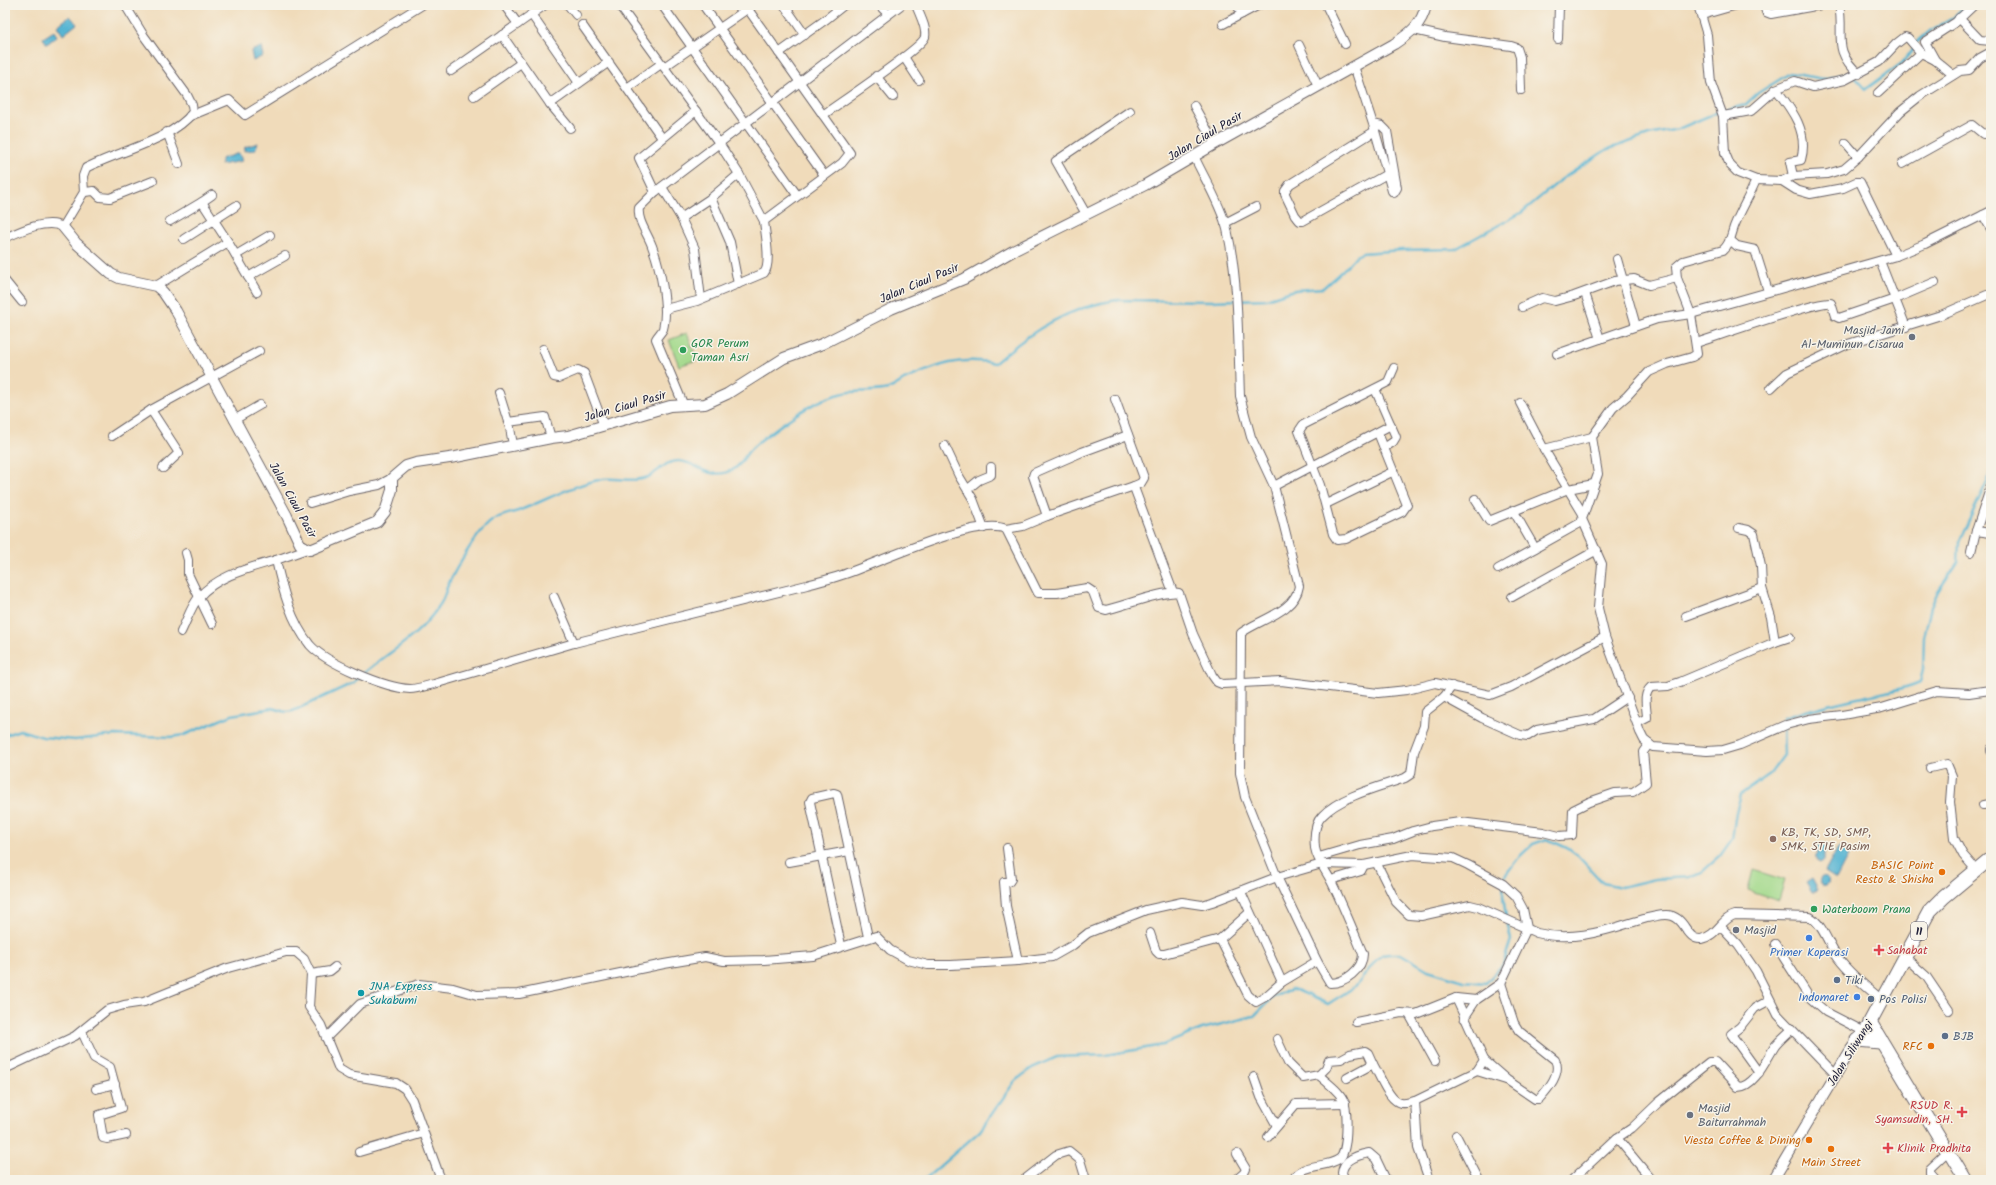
<svg xmlns="http://www.w3.org/2000/svg" width="1996" height="1185" font-family="Kalam,sans-serif">
<style>
.green{fill:#a3d98b;stroke:#627e63}
.water{fill:#53b3d2;stroke:#3a6a86}
.lines{fill:none;stroke-linecap:round;stroke-linejoin:round}
.stream{stroke:#53b3d2;stroke-width:2.5}
.minor-casing{stroke:#6a6367;stroke-width:10}
.tertiary-casing{stroke:#6a6367;stroke-width:12}
.trunk-casing{stroke:#6a6367;stroke-width:15}
.minor{stroke:#fff;stroke-width:8}
.tertiary{stroke:#fff;stroke-width:10}
.trunk{stroke:#fff;stroke-width:13}
.worship-dot{fill:#6b7280;stroke:#f7f3e8;stroke-width:1.5}
.leisure-dot{fill:#2e9e5b;stroke:#f7f3e8;stroke-width:1.5}
.education-dot{fill:#8d6e63;stroke:#f7f3e8;stroke-width:1.5}
.food-dot{fill:#e8710a;stroke:#f7f3e8;stroke-width:1.5}
.shop-dot{fill:#3f7fe0;stroke:#f7f3e8;stroke-width:1.5}
.health-dot{fill:#e0444e;stroke:#f7f3e8;stroke-width:1.5}
.service-dot{fill:#5c6f8a;stroke:#f7f3e8;stroke-width:1.5}
.culture-dot{fill:#0f9aa8;stroke:#f7f3e8;stroke-width:1.5}
.labels{text-anchor:middle;stroke-width:3;stroke-linejoin:round;paint-order:stroke}
.shield{fill:#f7f3e8;stroke:#62616f;stroke-width:1}
.shield-label{font-size:11px;font-weight:bold;fill:#22223b}
.street-label{font-size:12px;fill:#22223b;stroke:#f7f3e8}
.worship-label{font-size:12px;fill:#5b616d;stroke:#f7f3e8;text-anchor:start}
.leisure-label{font-size:12px;fill:#27864d;stroke:#f7f3e8;text-anchor:start}
.education-label{font-size:12px;fill:#785e54;stroke:#f7f3e8;text-anchor:start}
.food-label{font-size:12px;fill:#c56008;stroke:#f7f3e8;text-anchor:end}
.health-label{font-size:12px;fill:#be3a42;stroke:#f7f3e8;text-anchor:start}
.shop-label{font-size:12px;fill:#366cbe;stroke:#f7f3e8}
.service-label{font-size:12px;fill:#4e5e75;stroke:#f7f3e8;text-anchor:start}
.culture-label{font-size:12px;fill:#0d838f;stroke:#f7f3e8;text-anchor:start}
</style>
<rect width="100%" height="100%" fill="#f7f3e8"/>
<filter id="ink" filterUnits="userSpaceOnUse"><feTurbulence type="fractalNoise" baseFrequency=".025" numOctaves="2"/><feDisplacementMap in="SourceGraphic" scale="8" xChannelSelector="R" yChannelSelector="G"/><feConvolveMatrix kernelMatrix="1 2 1 2 8 2 1 2 1" color-interpolation-filters="sRGB"/></filter>
<filter id="wash" filterUnits="userSpaceOnUse"><feTurbulence type="fractalNoise" baseFrequency=".012" numOctaves="4" result="noise"/><feDisplacementMap in="SourceGraphic" scale="16" xChannelSelector="R" yChannelSelector="G"/><feGaussianBlur stdDeviation="0.9" result="paint"/><feColorMatrix in="noise" values="0 0 0 0 0 0 0 0 0 0 0 0 0 0 0 0 0 1.4 0 .05"/><feComposite in="paint" operator="in"/></filter>
<g filter="url(#wash)">
<rect width="100%" height="100%" fill="#f0dbba"/>
<g class="green">
<polygon points="687,333 697,360 679,366 669,340"/>
<polygon points="1753,870 1785,880 1779,900 1748,890"/>
</g>
<g class="water">
<polygon points="70,16 77,24 63,35 57,26"/>
<polygon points="54,31 57,36 47,44 43,38"/>
<polygon points="261,47 263,56 253,61 251,51"/>
<polygon points="258,143 255,150 244,151 245,147"/>
<polygon points="239,153 242,161 221,165 221,159"/>
<polygon points="1821,844 1825,844 1827,848 1824,852 1824,861 1819,863 1815,858 1818,853 1817,848"/>
<polygon points="1839,846 1850,852 1836,879 1825,872"/>
<circle cx="1824" cy="881" r="4.5"/>
<polygon points="1812,879 1818,890 1812,893 1806,883"/>
</g>
<g class="lines">
<g class="stream">
<polyline points="1916,43 1931,30 1953,18 1965,5"/>
<polyline points="1855,77 1866,89 1902,63 1914,48"/>
<path d="M363,674C391,650 418,638 439,606C444,600 445,592 448,585C456,568 478,530 493,520C501,515 509,514 518,511C544,501 575,484 603,479C617,477 635,483 648,477C659,472 665,461 678,461C696,461 704,479 728,472C739,469 743,458 749,451C760,439 778,427 791,418C809,406 828,395 850,392C862,391 876,392 888,389C894,387 899,383 904,380C938,365 958,356 995,363C1031,331 1068,307 1117,300L1212,301L1266,299L1295,290L1323,288L1342,271L1356,256L1362,253L1402,250L1455,249L1521,213L1562,179L1606,150L1649,135L1678,129L1718,112L1745,105L1758,93L1790,73L1824,79L1852,72"/>
<polyline points="5,735 20,730 43,737 75,740 115,735 171,737 184,735 232,715 272,708 286,712 293,711 353,683 359,677"/>
<path d="M1506,917L1503,896L1504,877L1519,857L1533,844L1547,839L1567,848L1578,856L1603,883L1621,887L1655,879L1690,877L1702,872L1720,856L1732,839L1736,812L1741,794L1770,774L1784,755L1783,718C1810,709 1839,702 1867,696C1885,692 1902,690 1920,682L1923,670L1924,637L1931,607L1938,591L1958,562L1959,542L1991,473"/>
<polyline points="924,1180 980,1131 1015,1081 1032,1068 1057,1057 1106,1055 1163,1045 1202,1029 1254,1016 1273,997 1292,989 1299,991 1328,1004 1356,986 1377,959 1382,955 1389,954 1401,954 1428,970 1464,981 1486,983 1503,964 1511,940 1507,922"/>
</g>
</g>
</g>
<g filter="url(#ink)">
<g class="lines">
<defs>
<g id="minor">
<polyline points="504,5 518,24"/>
<polyline points="568,5 576,15"/>
<polyline points="619,5 719,143 739,174 764,221"/>
<polyline points="662,5 797,195"/>
<polyline points="703,5 824,175"/>
<polyline points="784,5 805,35"/>
<polyline points="879,5 888,14"/>
<polyline points="1237,5 1242,14 1259,5"/>
<polyline points="1326,5 1345,44"/>
<path d="M1698,5L1707,35L1711,83L1723,116L1725,153L1730,165L1738,173L1756,180C1750,195 1742,208 1736,222C1731,232 1732,242 1723,250L1683,261L1676,267L1677,278L1691,314L1697,354L1692,357L1667,364L1649,372L1627,396L1613,408L1592,437L1598,474L1582,519L1602,564L1598,608L1605,637L1640,732L1644,740L1653,747L1707,751L1723,750L1740,745L1786,725L1809,719L1842,715L1882,708L1937,691L1969,693L1990,690L1991,692"/>
<polyline points="1764,5 1766,12 1771,14 1821,5"/>
<path d="M1839,5C1845,36 1831,49 1859,74"/>
<polyline points="531,14 579,83"/>
<polyline points="1702,15 1737,5"/>
<polyline points="1959,18 1980,40 1991,41"/>
<polyline points="1223,24 1242,14"/>
<polyline points="582,25 662,138"/>
<polyline points="1414,30 1445,37 1511,46 1517,48 1520,57 1521,90"/>
<polyline points="502,35 550,104 570,128"/>
<polyline points="1558,39 1559,5"/>
<polyline points="1299,45 1318,86"/>
<polyline points="779,53 825,20 844,5"/>
<polyline points="904,57 919,80"/>
<polyline points="1354,66 1373,124 1375,131 1392,191 1394,193 1397,188 1387,131 1382,126 1373,124"/>
<polyline points="664,67 753,5"/>
<polyline points="451,71 545,5"/>
<polyline points="1953,75 1935,60 1925,42 1956,22 1974,5"/>
<polyline points="876,76 893,97"/>
<polyline points="627,88 661,64"/>
<polyline points="1776,89 1795,81 1813,87 1845,80 1879,62 1896,44 1905,37 1908,38 1921,53 1935,60"/>
<polyline points="1878,93 1921,53"/>
<polyline points="474,96 521,63"/>
<polyline points="550,104 609,62"/>
<polyline points="1194,106 1215,144"/>
<path d="M823,115C838,104 922,48 925,37C927,27 919,14 916,5"/>
<polyline points="190,116 229,100 245,115 422,5"/>
<path d="M1723,116L1751,111L1776,89C1792,110 1809,132 1801,160L1790,162L1793,176"/>
<polyline points="1375,131 1290,184 1285,191 1285,194 1295,215 1300,221 1303,221 1387,174"/>
<polyline points="167,132 179,164"/>
<polyline points="1846,143 1858,157"/>
<path d="M1194,156C1205,180 1220,203 1227,229C1239,281 1238,343 1240,396L1251,437L1274,486L1299,586C1295,612 1260,619 1241,633L1240,773L1245,797L1277,877L1317,961L1330,983C1345,983 1363,969 1363,954C1353,930 1343,905 1331,881C1326,871 1317,860 1315,848C1314,838 1314,824 1322,816C1341,796 1379,787 1405,778L1411,774L1414,752L1424,726L1425,712L1444,697L1452,686"/>
<polyline points="1902,164 1972,125 1983,134 1991,132"/>
<polyline points="1756,180 1782,181 1793,176 1827,174 1844,169 1858,157 1900,112 1920,96 1960,71 1969,70 1980,58 1991,52"/>
<polyline points="1782,181 1796,190 1810,194 1843,188 1856,182 1860,182 1896,256"/>
<polyline points="662,187 681,218 695,249 701,299"/>
<polyline points="84,192 94,191 100,197 110,198 153,181"/>
<polyline points="655,192 639,158 696,111"/>
<polyline points="711,198 730,242 738,284"/>
<polyline points="202,202 212,195"/>
<polyline points="1086,214 1056,161 1130,111"/>
<polyline points="1983,215 1991,229"/>
<polyline points="681,218 711,198 739,174"/>
<polyline points="170,221 202,202 228,242"/>
<polyline points="1225,223 1256,207"/>
<path d="M5,238C20,231 47,218 63,227L84,192L83,176L86,168C116,152 173,140 193,112L192,105L187,95L144,36L125,5"/>
<polyline points="184,239 236,206"/>
<polyline points="1730,240 1737,246 1755,250 1768,291"/>
<polyline points="236,255 270,235"/>
<polyline points="1617,259 1636,326"/>
<polyline points="1880,261 1906,327"/>
<polyline points="248,277 285,256"/>
<polyline points="5,281 22,302"/>
<polyline points="156,286 228,242 257,292"/>
<polyline points="1585,293 1600,339"/>
<polyline points="1522,307 1542,298 1555,301 1574,296 1615,281 1634,279 1649,285 1677,278"/>
<path d="M665,309L697,301L764,273C772,264 765,233 764,221L842,163L850,153L745,5"/>
<path d="M1696,343C1715,337 1820,300 1831,303L1835,316L1839,318L1895,299L1935,282"/>
<polyline points="543,349 554,377 559,378 578,370 584,373 604,426"/>
<polyline points="1557,354 1657,319 1691,314 1896,256 1925,244 1991,211"/>
<polyline points="1771,388 1787,373 1848,344 1941,315 1987,295"/>
<polyline points="1375,389 1396,437 1393,442 1384,448"/>
<polyline points="499,393 510,428 513,445"/>
<polyline points="1115,399 1144,478 1141,483 1134,486 1135,490 1173,592"/>
<polyline points="1520,403 1544,449 1583,514"/>
<path d="M684,406L656,339C658,335 661,333 663,329C669,307 660,267 652,246C648,234 637,221 639,208L655,192L901,5"/>
<polyline points="151,410 179,453 163,468"/>
<polyline points="234,420 260,405"/>
<polyline points="508,422 545,417 551,438"/>
<polyline points="1378,433 1407,505 1402,512 1346,539 1337,540 1333,534 1320,485 1299,431 1303,425 1388,382 1394,368"/>
<polyline points="112,436 151,410 259,351"/>
<polyline points="945,446 959,476 973,499 984,528"/>
<polyline points="1544,449 1592,437"/>
<polyline points="1274,486 1391,425"/>
<polyline points="968,489 979,480 991,475 991,467"/>
<polyline points="1475,499 1489,521 1568,489 1594,484"/>
<polyline points="310,503 349,491 379,485 392,478"/>
<polyline points="1326,504 1392,472"/>
<polyline points="1513,510 1535,548"/>
<polyline points="1047,516 1134,486"/>
<polyline points="1739,528 1748,530 1754,534 1761,566 1762,588 1771,617 1775,642"/>
<polyline points="1006,529 1023,526 1047,516 1033,476 1034,473 1082,452 1128,435"/>
<polyline points="1976,531 1991,486"/>
<path d="M307,549L276,560C282,588 291,622 310,645C326,663 385,688 410,689C417,689 426,686 434,684L574,643L807,585C818,582 830,579 842,575C876,564 975,516 1006,529L1038,593H1057L1087,588L1093,592L1099,608L1106,610C1121,607 1166,589 1179,593L1193,634L1212,675L1217,682L1222,684L1281,681L1378,693L1407,690L1435,683L1490,695L1511,687L1605,637"/>
<polyline points="1971,552 1976,531 1991,533"/>
<polyline points="186,553 188,560 188,574 212,624"/>
<polyline points="1498,569 1582,522"/>
<polyline points="554,597 574,643"/>
<polyline points="1512,597 1597,550"/>
<polyline points="1686,616 1762,588"/>
<path d="M181,632C187,620 191,606 199,597C218,575 250,568 276,560"/>
<polyline points="1444,697 1482,718 1520,735 1528,736 1537,730 1594,719 1624,699 1628,698"/>
<path d="M1637,723L1647,718C1647,708 1642,695 1651,687L1668,686L1680,682L1775,642L1790,637"/>
<polyline points="1991,749 1991,751"/>
<polyline points="1930,768 1947,764 1952,776 1950,802 1954,838 1963,855 1977,871"/>
<polyline points="1983,805 1991,804"/>
<polyline points="1007,848 1011,879 1009,882 1004,882 1006,906 1018,961"/>
<polyline points="1319,857 1360,845 1393,839 1413,831 1432,826 1460,822 1543,832 1559,836 1572,835 1573,810 1589,802 1615,793 1633,792 1646,783 1643,752 1649,744"/>
<polyline points="789,862 849,851"/>
<path d="M1376,862L1396,902L1409,915L1421,916L1470,905L1478,907L1537,933C1569,941 1599,933 1630,923C1641,920 1654,915 1666,915C1686,915 1685,940 1701,939C1717,936 1722,918 1735,915L1810,917C1823,924 1829,946 1838,958C1850,974 1866,987 1881,999"/>
<polyline points="1331,880 1361,871 1364,865"/>
<polyline points="1241,892 1282,982"/>
<polyline points="1721,927 1738,945 1756,971 1778,1015 1835,1074"/>
<polyline points="1150,933 1156,951 1159,954 1164,954 1220,939 1249,913"/>
<polyline points="1220,939 1248,995 1256,1002 1265,997 1282,982 1317,961"/>
<polyline points="1775,944 1809,997 1826,1012 1863,1031"/>
<polyline points="841,945 810,802 812,798 834,793 837,794 868,937"/>
<polyline points="1906,958 1926,976 1949,1010"/>
<polyline points="311,974 330,971 335,967"/>
<polyline points="1409,1014 1435,1061"/>
<polyline points="1356,1022 1401,1013 1416,1014 1456,998 1476,1000"/>
<polyline points="82,1032 94,1058 110,1067 121,1108 99,1115 103,1138 107,1139 126,1135"/>
<polyline points="326,1038 360,1004 419,984 453,988 477,995 519,994 664,964 705,957 724,961 764,960 813,956 876,936 890,950 908,960 928,965 951,965 1018,961 1052,957 1073,945 1088,933 1146,910 1182,902 1202,905 1212,902 1277,877 1322,864 1364,865 1412,855 1453,858 1468,865 1503,884 1516,896 1523,909 1527,928 1501,983 1476,1000 1464,1018"/>
<polyline points="1277,1039 1288,1063 1303,1078 1319,1075"/>
<path d="M1484,1060L1507,1080L1535,1099H1539C1548,1089 1562,1073 1555,1060L1519,1031L1514,1023L1501,983"/>
<polyline points="5,1069 75,1036 107,1010 124,1005 144,1002 228,968 286,952 296,952 304,959 311,974 309,1007 321,1025 339,1069 349,1075 396,1083 405,1089 412,1100 441,1180"/>
<polyline points="1477,1071 1506,1080"/>
<polyline points="1759,1073 1731,1034 1740,1027 1755,1008 1770,1000"/>
<polyline points="1254,1077 1261,1097 1277,1126"/>
<path d="M1347,1078L1373,1064C1379,1074 1388,1098 1398,1102C1403,1105 1409,1102 1415,1101"/>
<polyline points="96,1089 115,1084"/>
<polyline points="1456,1135 1479,1180"/>
<polyline points="1268,1137 1296,1104 1345,1103"/>
<polyline points="1617,1138 1652,1180"/>
<polyline points="359,1152 424,1133"/>
<polyline points="1024,1180 1056,1155 1069,1151 1080,1160 1086,1180"/>
<polyline points="1236,1180 1244,1173 1246,1169 1237,1154"/>
<path d="M1293,1180C1301,1162 1325,1169 1339,1159C1348,1153 1348,1113 1344,1102C1341,1092 1327,1083 1319,1075L1326,1068L1329,1060L1341,1059L1350,1054L1365,1051L1368,1053L1373,1064"/>
<path d="M1345,1180L1342,1173C1343,1160 1358,1155 1369,1153L1376,1159L1386,1180"/>
<polyline points="1429,1180 1418,1148 1415,1101 1477,1071 1484,1060 1456,998"/>
<path d="M1572,1180L1617,1138L1632,1128L1659,1102L1709,1062H1715L1738,1087C1755,1087 1767,1058 1775,1046C1780,1040 1786,1035 1791,1030"/>
<polyline points="1937,1180 1930,1172 1930,1168 1948,1151"/>
</g>
<g id="tertiary">
<path d="M63,227L76,243L111,274L119,278L156,286L163,292L176,311L287,516L300,544L310,550L377,522L385,512L392,490V478L406,466L416,463L456,457L551,438L568,436L670,406L705,404L727,394L784,358L822,344L891,309L964,279L1013,251L1145,185L1215,144L1394,44C1409,34 1422,25 1426,5"/>
<polyline points="1773,1180 1850,1051 1870,1022"/>
</g>
<g id="trunk">
<polyline points="1857,1040 1880,1042"/>
<polyline points="1965,1180 1870,1022 1929,912 1944,897 1991,858"/>
</g>
</defs>
<use href="#minor" class="minor-casing"/>
<use href="#tertiary" class="tertiary-casing"/>
<use href="#trunk" class="trunk-casing"/>
<use href="#minor" class="minor"/>
<use href="#tertiary" class="tertiary"/>
<use href="#trunk" class="trunk"/>
</g>
</g>
<g class="worship-dot">
<circle cx="1912" cy="337" r="4"/>
<circle cx="1736" cy="930" r="4"/>
<circle cx="1690" cy="1115" r="4"/>
</g>
<g class="leisure-dot">
<circle cx="683" cy="350" r="4"/>
<circle cx="1814" cy="909" r="4"/>
</g>
<circle class="education-dot" cx="1773" cy="839" r="4"/>
<g class="food-dot">
<circle cx="1942" cy="872" r="4"/>
<circle cx="1931" cy="1046" r="4"/>
<circle cx="1809" cy="1140" r="4"/>
<circle cx="1831" cy="1149" r="4"/>
</g>
<g class="shop-dot">
<circle cx="1809" cy="938" r="4"/>
<circle cx="1857" cy="997" r="4"/>
</g>
<g class="health-dot">
<path d="M1877 944h4v4h4v4h-4v4h-4v-4h-4v-4h4z"/>
<path d="M1960 1106h4v4h4v4h-4v4h-4v-4h-4v-4h4z"/>
<path d="M1886 1142h4v4h4v4h-4v4h-4v-4h-4v-4h4z"/>
</g>
<g class="service-dot">
<circle cx="1837" cy="980" r="4"/>
<circle cx="1871" cy="999" r="4"/>
<circle cx="1945" cy="1036" r="4"/>
</g>
<circle class="culture-dot" cx="361" cy="993" r="4"/>
<g class="labels">
<rect class="shield" x="1911" y="922" width="16" height="18" rx="3"/>
<g class="shield-label">
<text x="1919" y="935">11</text>
</g>
<g class="street-label">
<text transform="translate(1205 136) rotate(-31)" y="4">Jalan Ciaul Pasir</text>
<text transform="translate(919 283) rotate(-23)" y="4">Jalan Ciaul Pasir</text>
<text transform="translate(625 406) rotate(-16)" y="4">Jalan Ciaul Pasir</text>
<text transform="translate(293 500) rotate(61)" y="4">Jalan Ciaul Pasir</text>
<text transform="translate(1850 1053) rotate(-58)" y="4">Jalan Siliwangi</text>
</g>
<g class="worship-label">
<text x="1904" y="334" text-anchor="end">Masjid Jami<tspan x="1904" dy="14">Al-Muminun Cisarua</tspan></text>
<text x="1744" y="934">Masjid</text>
<text x="1698" y="1112">Masjid<tspan x="1698" dy="14">Baiturrahmah</tspan></text>
</g>
<g class="leisure-label">
<text x="691" y="347">GOR Perum<tspan x="691" dy="14">Taman Asri</tspan></text>
<text x="1822" y="913">Waterboom Prana</text>
</g>
<g class="education-label">
<text x="1781" y="836">KB, TK, SD, SMP,<tspan x="1781" dy="14">SMK, STIE Pasim</tspan></text>
</g>
<g class="food-label">
<text x="1934" y="869">BASIC Point<tspan x="1934" dy="14">Resto &amp; Shisha</tspan></text>
<text x="1923" y="1050">RFC</text>
<text x="1801" y="1144">Viesta Coffee &amp; Dining</text>
<text x="1831" y="1166" text-anchor="middle">Main Street</text>
</g>
<g class="health-label">
<text x="1887" y="954">Sahabat</text>
<text x="1953" y="1109" text-anchor="end">RSUD R.<tspan x="1953" dy="14">Syamsudin, SH.</tspan></text>
<text x="1897" y="1152">Klinik Pradhita</text>
</g>
<g class="shop-label">
<text x="1809" y="956">Primer Koperasi</text>
<text x="1849" y="1001" text-anchor="end">Indomaret</text>
</g>
<g class="service-label">
<text x="1845" y="984">Tiki</text>
<text x="1879" y="1003">Pos Polisi</text>
<text x="1953" y="1040">BJB</text>
</g>
<g class="culture-label">
<text x="369" y="990">JNA Express<tspan x="369" dy="14">Sukabumi</tspan></text>
</g>
</g>
<rect width="1996" height="1185" fill="none" stroke="#f7f3e8" stroke-width="20"/>
</svg>
